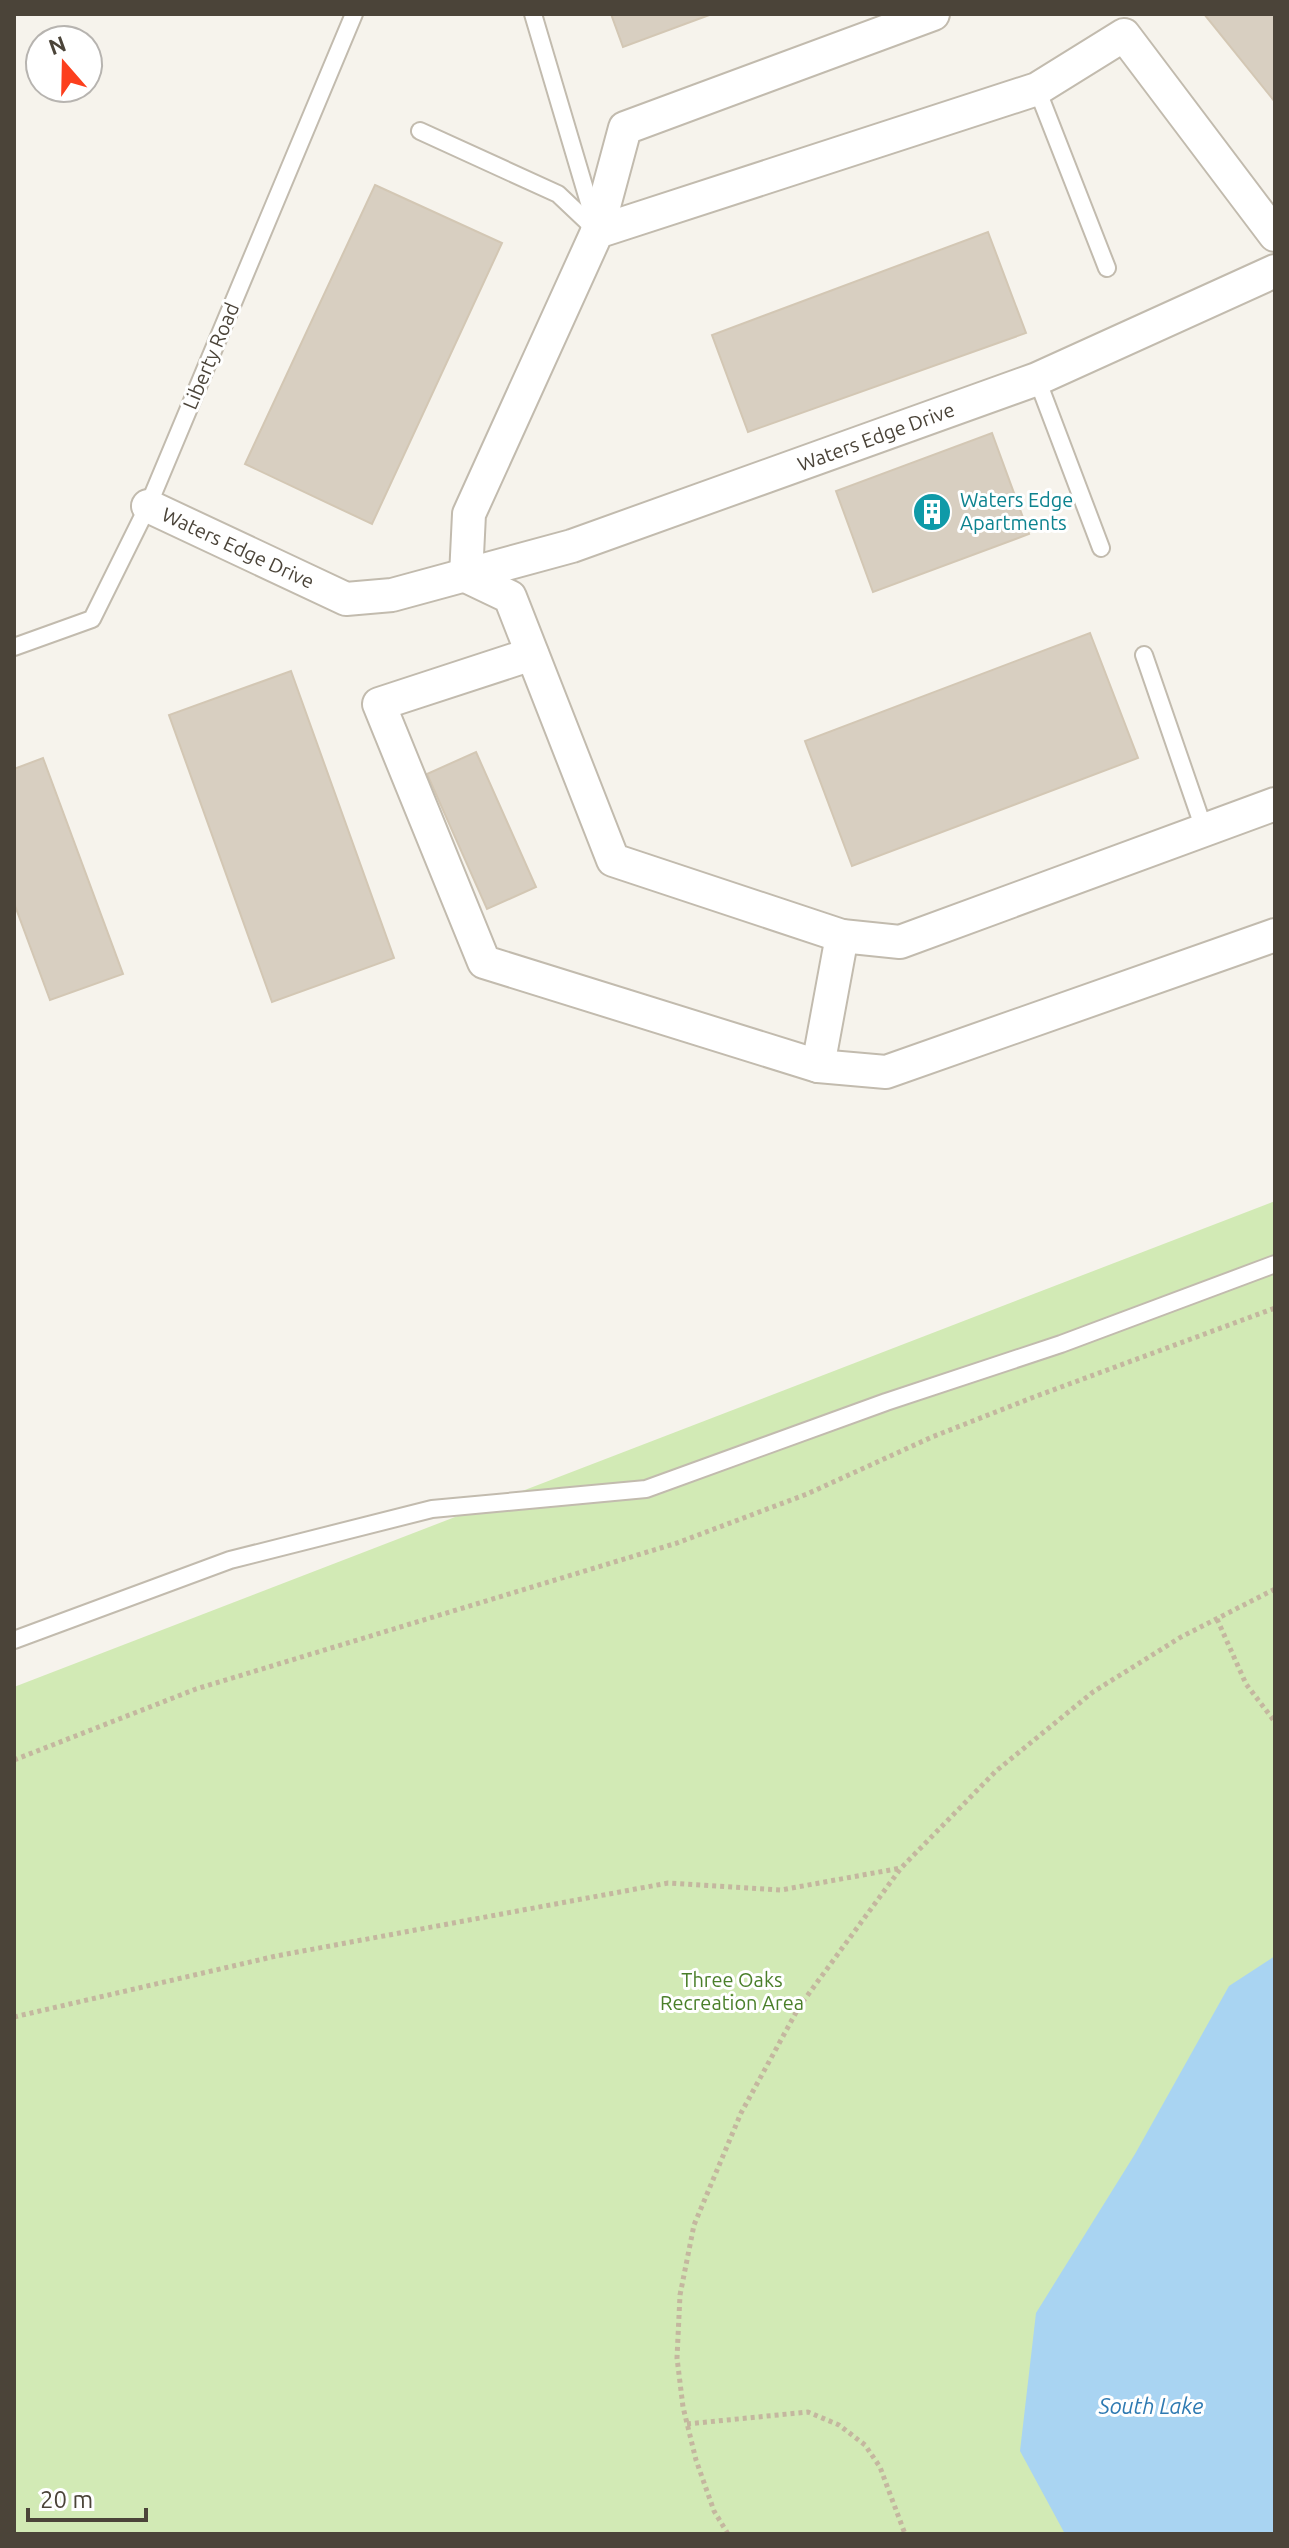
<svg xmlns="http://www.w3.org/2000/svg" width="1289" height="2548" font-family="Ubuntu,sans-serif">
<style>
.green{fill:#d2eab5}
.water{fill:#a9d4f2}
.building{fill:#d8cfc1;stroke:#d3c7b4;stroke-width:2}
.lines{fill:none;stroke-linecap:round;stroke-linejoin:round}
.lane-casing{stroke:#c2bbae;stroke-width:20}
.street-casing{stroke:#c2bbae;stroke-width:36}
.path{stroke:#c4b79f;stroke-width:5;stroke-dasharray:4 4;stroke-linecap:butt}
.lane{stroke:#fff;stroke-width:16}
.street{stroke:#fff;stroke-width:32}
.labels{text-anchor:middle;stroke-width:6;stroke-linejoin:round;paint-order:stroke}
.street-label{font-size:20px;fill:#4b4439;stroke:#fff}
.culture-label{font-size:20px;fill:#0d838f;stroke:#fff;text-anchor:start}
.park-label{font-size:20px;fill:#4a7f2a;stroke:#fff}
.water-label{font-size:22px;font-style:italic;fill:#2e7ab2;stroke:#fff}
</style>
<rect width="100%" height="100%" fill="#f6f3ec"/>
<polygon class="green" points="1275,1201 1275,2534 14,2534 14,1687"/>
<polygon class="water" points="1275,1956 1275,2534 1065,2534 1020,2451 1036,2313 1135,2154 1229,1986"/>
<g class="building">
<polygon points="611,14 712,14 623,47"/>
<polygon points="1204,14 1275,14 1275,102"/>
<polygon points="375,185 502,243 372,524 245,464"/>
<polygon points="988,232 1026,333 748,432 712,335"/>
<polygon points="992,433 1029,534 873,592 836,491"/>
<polygon points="1090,633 1138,758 852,866 805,741"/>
<polygon points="291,671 394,958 272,1002 169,715"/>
<polygon points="476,752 536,887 487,909 427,774"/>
<polygon points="43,758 123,974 50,1000 14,903 14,769"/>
</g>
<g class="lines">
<defs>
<g id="lane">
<polyline points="533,14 595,223"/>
<polyline points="1037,89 1107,268"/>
<polyline points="420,131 558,194 595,229"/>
<polyline points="1037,379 1101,548"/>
<polyline points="14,647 92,619 148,506 354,14"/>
<polyline points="1144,655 1204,829"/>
<polyline points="14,1640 230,1560 432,1509 646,1489 886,1402 1061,1344 1275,1264"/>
</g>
<g id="street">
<polyline points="597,232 625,128 933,14"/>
<polyline points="1275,235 1124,35 1037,89 597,232 469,514 466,576 510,597 613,860 842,936 900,942 1275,804"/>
<polyline points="148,506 346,599 392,595 572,546 1037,379 1275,271"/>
<polyline points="532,654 379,704 484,962 818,1066 886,1072 1275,935"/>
<polyline points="818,1066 842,936"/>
</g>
</defs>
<use href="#lane" class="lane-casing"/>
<use href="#street" class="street-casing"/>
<g class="path">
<polyline points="1217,1619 1246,1684 1275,1722"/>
<polyline points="14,1760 196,1689 677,1543 807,1494 932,1437 1034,1397 1275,1308"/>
<polyline points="14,2017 276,1956 668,1883 781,1890 901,1868"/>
<polyline points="687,2424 808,2412 839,2425 865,2445 880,2467 905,2534"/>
<polyline points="728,2534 714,2511 696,2460 683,2407 677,2358 680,2295 694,2225 741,2113 799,2007 901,1868 996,1771 1093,1692 1181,1637 1275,1589"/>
</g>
<use href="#lane" class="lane"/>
<use href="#street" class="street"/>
</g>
<defs>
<symbol id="building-disc" viewBox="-11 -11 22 22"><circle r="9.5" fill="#0f9aa8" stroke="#fff"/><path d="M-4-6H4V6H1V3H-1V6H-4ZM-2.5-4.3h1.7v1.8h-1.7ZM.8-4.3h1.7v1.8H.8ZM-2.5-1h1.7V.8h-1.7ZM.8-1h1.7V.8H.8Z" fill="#fff"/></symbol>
</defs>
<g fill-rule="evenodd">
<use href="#building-disc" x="910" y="490" width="44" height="44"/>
</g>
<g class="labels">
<g class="street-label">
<text transform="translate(211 356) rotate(-67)" y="7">Liberty Road</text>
<text transform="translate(876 437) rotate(-20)" y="7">Waters Edge Drive</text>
<text transform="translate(238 548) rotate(25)" y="7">Waters Edge Drive</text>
</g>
<g class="culture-label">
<text x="960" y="507">Waters Edge<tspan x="960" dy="23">Apartments</tspan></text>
</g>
<g class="park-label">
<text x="732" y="1987">Three Oaks<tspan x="732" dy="23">Recreation Area</tspan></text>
</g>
<g class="water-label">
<text x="1151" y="2414">South Lake</text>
</g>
</g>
<rect width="1289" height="2548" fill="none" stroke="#4b4439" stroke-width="32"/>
<g transform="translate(64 64) rotate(340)"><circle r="38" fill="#ffffff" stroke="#b7b4b0" stroke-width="2"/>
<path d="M0-6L14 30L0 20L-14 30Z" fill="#fc3f1d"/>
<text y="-12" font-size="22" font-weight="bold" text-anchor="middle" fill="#4b4439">N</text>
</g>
<path d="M28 2508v12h118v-12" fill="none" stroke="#4b4439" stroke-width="4"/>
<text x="40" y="2508" font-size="24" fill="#4b4439" stroke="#ffffff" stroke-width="6" paint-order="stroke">20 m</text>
</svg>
